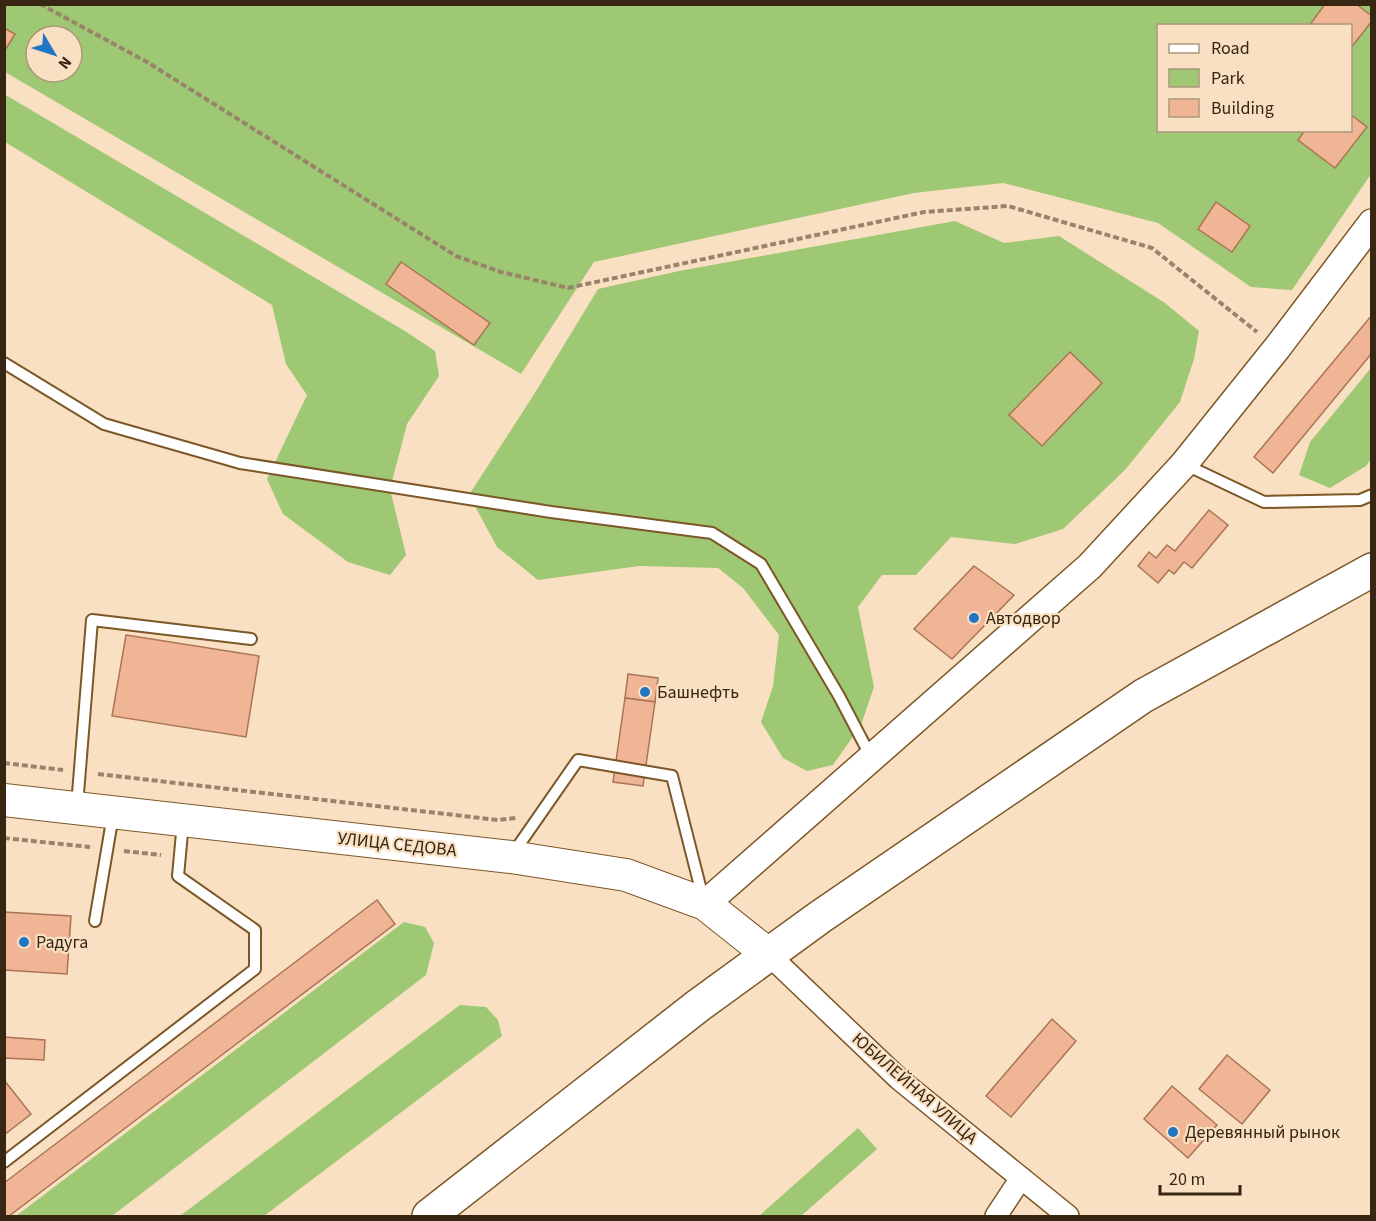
<svg xmlns="http://www.w3.org/2000/svg" width="1376" height="1221" font-family="'Source Sans 3',sans-serif">
<style>
.green{fill:#9ec873;fill-rule:evenodd}
.building{fill:#efb594;stroke:#aa7556;stroke-width:1.5}
.lines{fill:none;stroke-linecap:round;stroke-linejoin:round}
.service-casing{stroke:#7c5727;stroke-width:14}
.minor-casing{stroke:#7c5727;stroke-width:24}
.tertiary-casing{stroke:#7c5727;stroke-width:30}
.secondary-casing{stroke:#7c5727;stroke-width:34}
.primary-casing{stroke:#7c5727;stroke-width:36}
.path{stroke:#99846b;stroke-width:4;stroke-dasharray:6 3;stroke-linecap:butt}
.service{stroke:#fff;stroke-width:10}
.minor{stroke:#fff;stroke-width:21}
.tertiary{stroke:#fff;stroke-width:27}
.secondary{stroke:#fff;stroke-width:32}
.primary{stroke:#fff;stroke-width:33}
.poi-dot{fill:#1f76c4;stroke:#fae0c2;stroke-width:2}
.labels{text-anchor:middle;stroke-width:4.5;stroke-linejoin:round;paint-order:stroke}
.poi-label{font-size:18px;fill:#362612;stroke:#fae0c2;text-anchor:start}
.street-label{font-size:18px;fill:#362612;stroke:#fae0c2}
</style>
<rect width="100%" height="100%" fill="#fae0c2"/>
<g class="green">
<path d="M4,5H1371V174L1292,290L1251,287L1158,223L1003,183L914,193L594,262L521,374L5,72ZM1158,26H1350V130H1158ZM36,36H72V72H36Z"/>
<polygon points="4,94 405,331 435,351 439,376 407,424 390,489 406,555 390,575 348,562 283,514 267,479 307,395 286,364 272,305 5,142"/>
<polygon points="955,221 1004,243 1059,236 1165,303 1199,331 1194,359 1180,402 1125,470 1063,529 1015,544 951,537 916,575 882,575 858,607 874,687 861,725 833,765 807,771 783,758 761,722 773,686 779,635 743,588 718,568 639,566 538,580 497,547 469,495 533,396 598,289 679,271"/>
<polygon points="1371,368 1371,459 1366,466 1330,488 1299,475 1310,442"/>
<polygon points="404,922 425,927 434,943 426,975 112,1216 16,1216"/>
<polygon points="460,1005 486,1007 498,1020 502,1036 264,1216 180,1216"/>
<polygon points="858,1128 877,1149 801,1216 759,1216"/>
</g>
<g class="building">
<polygon points="1325,4 1356,4 1372,16 1372,21 1350,49 1350,26 1309,26"/>
<polygon points="4,28 15,34 4,52"/>
<polygon points="1350,114 1367,127 1335,168 1298,140 1305,130 1350,130"/>
<polygon points="1216,202 1250,226 1232,252 1198,229"/>
<polygon points="401,262 490,323 474,345 386,284"/>
<polygon points="1372,315 1372,353 1273,473 1254,457"/>
<polygon points="1070,352 1102,383 1042,446 1009,415"/>
<polygon points="1209,510 1228,525 1192,568 1184,562 1174,574 1169,570 1158,583 1138,566 1149,552 1156,558 1167,545 1175,551"/>
<polygon points="974,566 1014,595 952,659 914,629"/>
<polygon points="126,635 259,656 246,737 112,716"/>
<polygon points="628,674 658,678 655,702 625,698"/>
<polygon points="625,698 655,702 643,786 613,782"/>
<polygon points="377,900 395,924 9,1216 4,1216 4,1183"/>
<polygon points="4,912 71,916 67,974 4,970"/>
<polygon points="1052,1019 1076,1041 1011,1117 986,1096"/>
<polygon points="4,1037 45,1040 44,1060 4,1058"/>
<polygon points="1227,1055 1270,1090 1242,1124 1199,1089"/>
<polygon points="4,1080 31,1114 4,1135"/>
<polygon points="1172,1086 1217,1125 1188,1158 1144,1119"/>
</g>
<g class="lines">
<defs>
<g id="service">
<polyline points="4,363 104,424 240,463 551,512 712,533 761,564 839,696 871,757"/>
<polyline points="1184,464 1264,502 1360,500 1372,495"/>
<polyline points="77,806 92,620 251,639"/>
<polyline points="514,852 578,760 672,776 703,898"/>
<polyline points="95,921 113,815"/>
<polyline points="4,1162 255,969 255,930 178,876 183,822"/>
</g>
<g id="minor">
<polyline points="768,954 899,1079 1068,1216"/>
<polyline points="996,1216 1021,1178"/>
</g>
<polyline id="tertiary" points="705,904 1090,566 1184,464 1277,348 1372,223"/>
<polyline id="secondary" points="4,800 511,857 626,875 705,904 768,954"/>
<polyline id="primary" points="429,1216 699,1005 820,917 1143,696 1372,570"/>
</defs>
<use href="#service" class="service-casing"/>
<use href="#minor" class="minor-casing"/>
<use href="#tertiary" class="tertiary-casing"/>
<use href="#secondary" class="secondary-casing"/>
<use href="#primary" class="primary-casing"/>
<g class="path">
<polyline points="40,4 147,62 456,256 501,272 568,288 924,212 1008,206 1152,248 1257,332"/>
<polyline points="4,763 63,770"/>
<polyline points="98,774 498,820 516,818"/>
<polyline points="4,838 90,847"/>
<polyline points="124,851 161,855"/>
</g>
<use href="#service" class="service"/>
<use href="#minor" class="minor"/>
<use href="#tertiary" class="tertiary"/>
<use href="#secondary" class="secondary"/>
<use href="#primary" class="primary"/>
</g>
<g class="poi-dot">
<circle cx="974" cy="618" r="6"/>
<circle cx="645" cy="692" r="6"/>
<circle cx="24" cy="942" r="6"/>
<circle cx="1173" cy="1132" r="6"/>
</g>
<g class="labels">
<g class="poi-label">
<text x="986" y="624">Автодвор</text>
<text x="657" y="698">Башнефть</text>
<text x="36" y="948">Радуга</text>
<text x="1185" y="1138">Деревянный рынок</text>
</g>
<g class="street-label">
<text transform="translate(397 844) rotate(6)" y="6">УЛИЦА СЕДОВА</text>
<text transform="translate(915 1088) rotate(41)" y="6">ЮБИЛЕЙНАЯ УЛИЦА</text>
</g>
</g>
<rect width="1376" height="1221" fill="none" stroke="#362612" stroke-width="12"/>
<rect x="1157" y="24" width="195" height="108" fill="#fae0c2" stroke="#ac967c" stroke-width="1.5"/>
<rect x="1169" y="44" width="30" height="9" fill="#ffffff" stroke="#ac967c" stroke-width="1.5"/>
<text x="1211" y="54" font-size="18" fill="#362612">Road</text>
<rect x="1169" y="69" width="30" height="18" fill="#9ec873" stroke="#ac967c" stroke-width="1.5"/>
<text x="1211" y="84" font-size="18" fill="#362612">Park</text>
<rect x="1169" y="99" width="30" height="18" fill="#efb594" stroke="#ac967c" stroke-width="1.5"/>
<text x="1211" y="114" font-size="18" fill="#362612">Building</text>
<g transform="translate(54 54) rotate(129)"><circle r="28" fill="#fae0c2" stroke="#ac967c" stroke-width="1.5"/>
<path d="M0-4.5L10 22L0 15L-10 22Z" fill="#1f76c4"/>
<text y="-9" font-size="16" font-weight="bold" text-anchor="middle" fill="#362612">N</text>
</g>
<path d="M1160 1185v9h80v-9" fill="none" stroke="#362612" stroke-width="3"/>
<text x="1169" y="1185" font-size="18" fill="#362612" stroke="#fae0c2" stroke-width="4.5" paint-order="stroke">20 m</text>
</svg>
